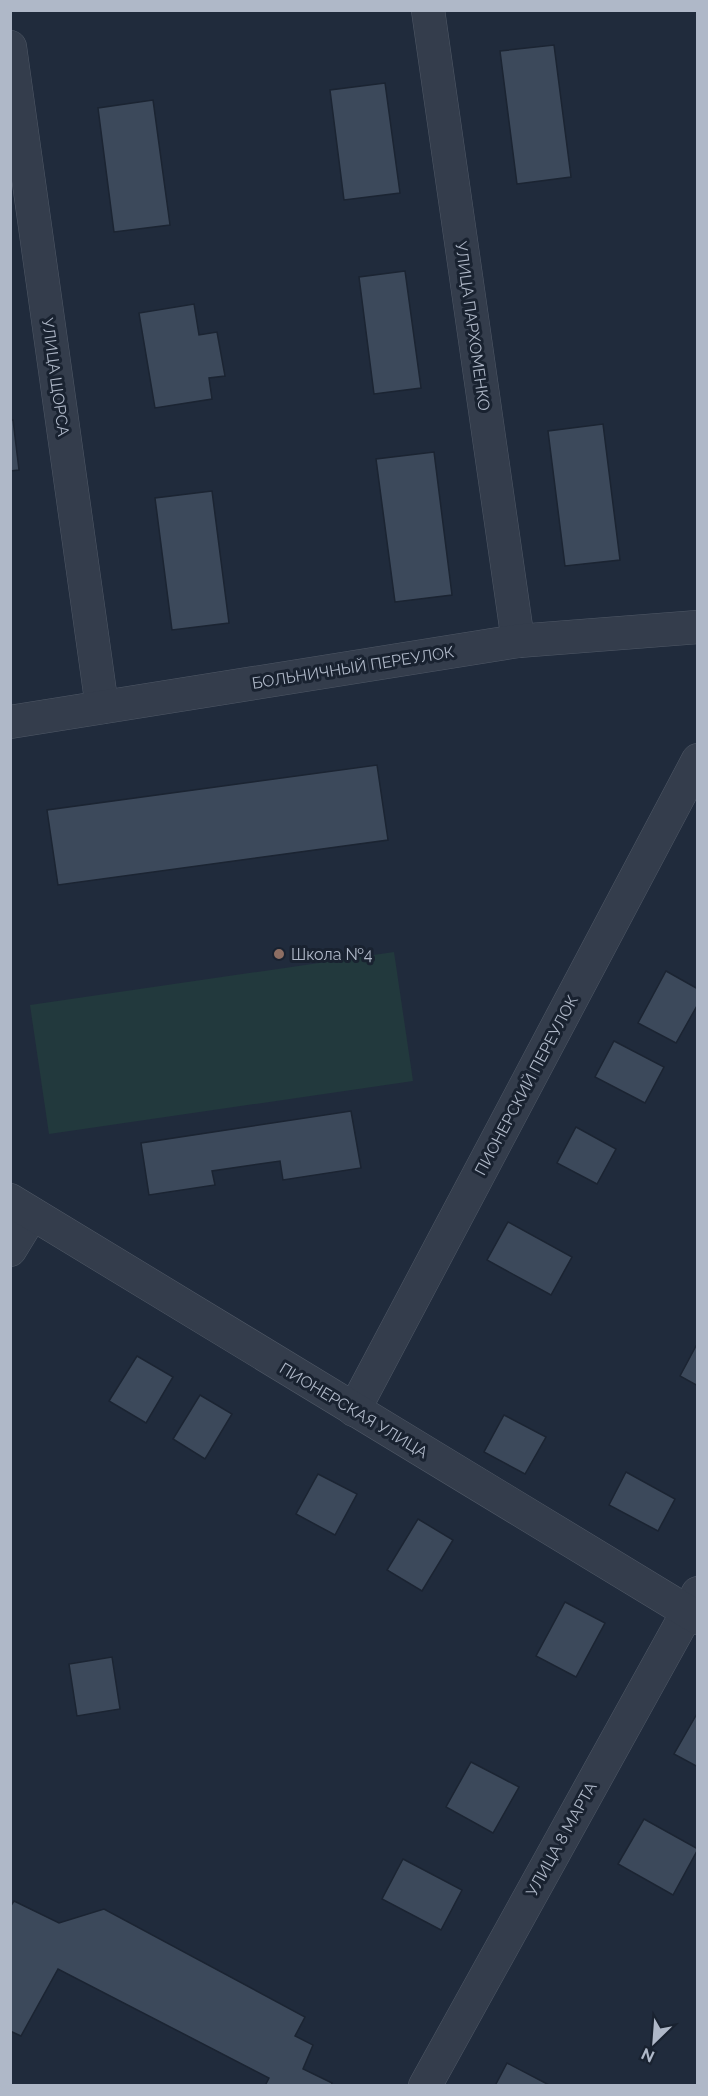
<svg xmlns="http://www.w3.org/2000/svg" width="708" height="2096" font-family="Raleway,sans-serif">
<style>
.grass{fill:#22393d}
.building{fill:#3c495b;stroke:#1b2432;stroke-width:1.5}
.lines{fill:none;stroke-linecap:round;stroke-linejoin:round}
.minor-casing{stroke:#4f5866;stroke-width:34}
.tertiary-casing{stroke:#4f5866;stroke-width:34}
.minor{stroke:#343d4c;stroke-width:33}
.tertiary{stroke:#343d4c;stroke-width:33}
.education-dot{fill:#8d6e63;stroke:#192230;stroke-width:2}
.labels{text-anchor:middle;stroke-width:6;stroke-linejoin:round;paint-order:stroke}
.street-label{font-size:16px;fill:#afb8c8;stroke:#192230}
.poi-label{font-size:16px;fill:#afb8c8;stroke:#192230;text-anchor:start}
</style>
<rect width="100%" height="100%" fill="#202b3c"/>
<polygon class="grass" points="394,952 413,1081 49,1134 30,1005"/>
<g class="building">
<polygon points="554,45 571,177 517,184 500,51"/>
<polygon points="385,83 400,193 344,200 330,90"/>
<polygon points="153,100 170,225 114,232 98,108"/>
<polygon points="405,271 421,388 374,394 359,277"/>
<polygon points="194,304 199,335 217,332 225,376 209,378 212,399 155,408 139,313"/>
<polygon points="10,420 13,420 19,470 10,471"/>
<polygon points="603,424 620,560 565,566 548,431"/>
<polygon points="434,452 452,595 395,602 376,459"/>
<polygon points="212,491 229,623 172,630 155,498"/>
<polygon points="377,765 388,840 58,885 47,810"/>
<polygon points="666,971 698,989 698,1004 676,1043 638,1023"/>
<polygon points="614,1041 664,1067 645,1103 595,1077"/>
<polygon points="351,1111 361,1168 283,1180 280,1161 212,1171 215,1185 149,1195 141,1143"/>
<polygon points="576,1127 616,1149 597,1184 557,1163"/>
<polygon points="508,1222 572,1257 551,1295 487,1260"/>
<polygon points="696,1346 698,1347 698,1386 680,1376"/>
<polygon points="137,1356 173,1377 146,1423 109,1401"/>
<polygon points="200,1395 232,1414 205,1459 173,1439"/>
<polygon points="504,1415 546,1437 525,1474 484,1452"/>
<polygon points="626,1472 675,1499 658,1531 609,1505"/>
<polygon points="318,1474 357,1494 335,1535 296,1514"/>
<polygon points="418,1519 453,1540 422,1591 387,1570"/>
<polygon points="565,1602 605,1623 576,1677 536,1656"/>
<polygon points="112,1657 120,1709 77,1716 69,1664"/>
<polygon points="698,1712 698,1767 674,1754"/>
<polygon points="471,1762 519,1787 493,1833 446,1807"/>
<polygon points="644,1819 698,1849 673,1895 618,1864"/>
<polygon points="403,1859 462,1890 441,1930 382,1899"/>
<polygon points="14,1901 59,1923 104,1909 305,2017 295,2036 313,2045 303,2069 332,2083 331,2086 265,2086 269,2078 58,1969 21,2036 10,2031 10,1907"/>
<polygon points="507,2063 551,2086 495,2086"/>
</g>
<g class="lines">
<defs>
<g id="minor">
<polyline points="428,10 518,641"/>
<polyline points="10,47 102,707"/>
<polyline points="10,722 518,641 698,627"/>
<polyline points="10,1250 32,1214"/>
<polyline points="354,1410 698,760"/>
<polyline points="425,2086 698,1593"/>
</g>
<polyline id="tertiary" points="10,1200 698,1618"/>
</defs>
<use href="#minor" class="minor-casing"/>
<use href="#tertiary" class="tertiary-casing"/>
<use href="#minor" class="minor"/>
<use href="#tertiary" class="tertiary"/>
</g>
<circle class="education-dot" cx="279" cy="954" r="6"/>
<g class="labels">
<g class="street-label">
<text transform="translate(473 326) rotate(82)" y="6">УЛИЦА ПАРХОМЕНКО</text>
<text transform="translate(56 377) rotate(82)" y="6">УЛИЦА ЩОРСА</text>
<text transform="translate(353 667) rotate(-9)" y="6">БОЛЬНИЧНЫЙ ПЕРЕУЛОК</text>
<text transform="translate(526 1085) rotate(-62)" y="6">ПИОНЕРСКИЙ ПЕРЕУЛОК</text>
<text transform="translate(354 1410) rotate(31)" y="6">ПИОНЕРСКАЯ УЛИЦА</text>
<text transform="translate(561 1839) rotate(-61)" y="6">УЛИЦА 8 МАРТА</text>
</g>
<g class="poi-label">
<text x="291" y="960">Школа №4</text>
</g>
</g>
<rect width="708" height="2096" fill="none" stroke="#afb8c8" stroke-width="24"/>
<g transform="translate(654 2042) rotate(205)" stroke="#192230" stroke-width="4.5" paint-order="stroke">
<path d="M0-4.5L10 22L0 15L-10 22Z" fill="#afb8c8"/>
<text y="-9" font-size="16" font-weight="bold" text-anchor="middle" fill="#afb8c8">N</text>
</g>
</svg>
